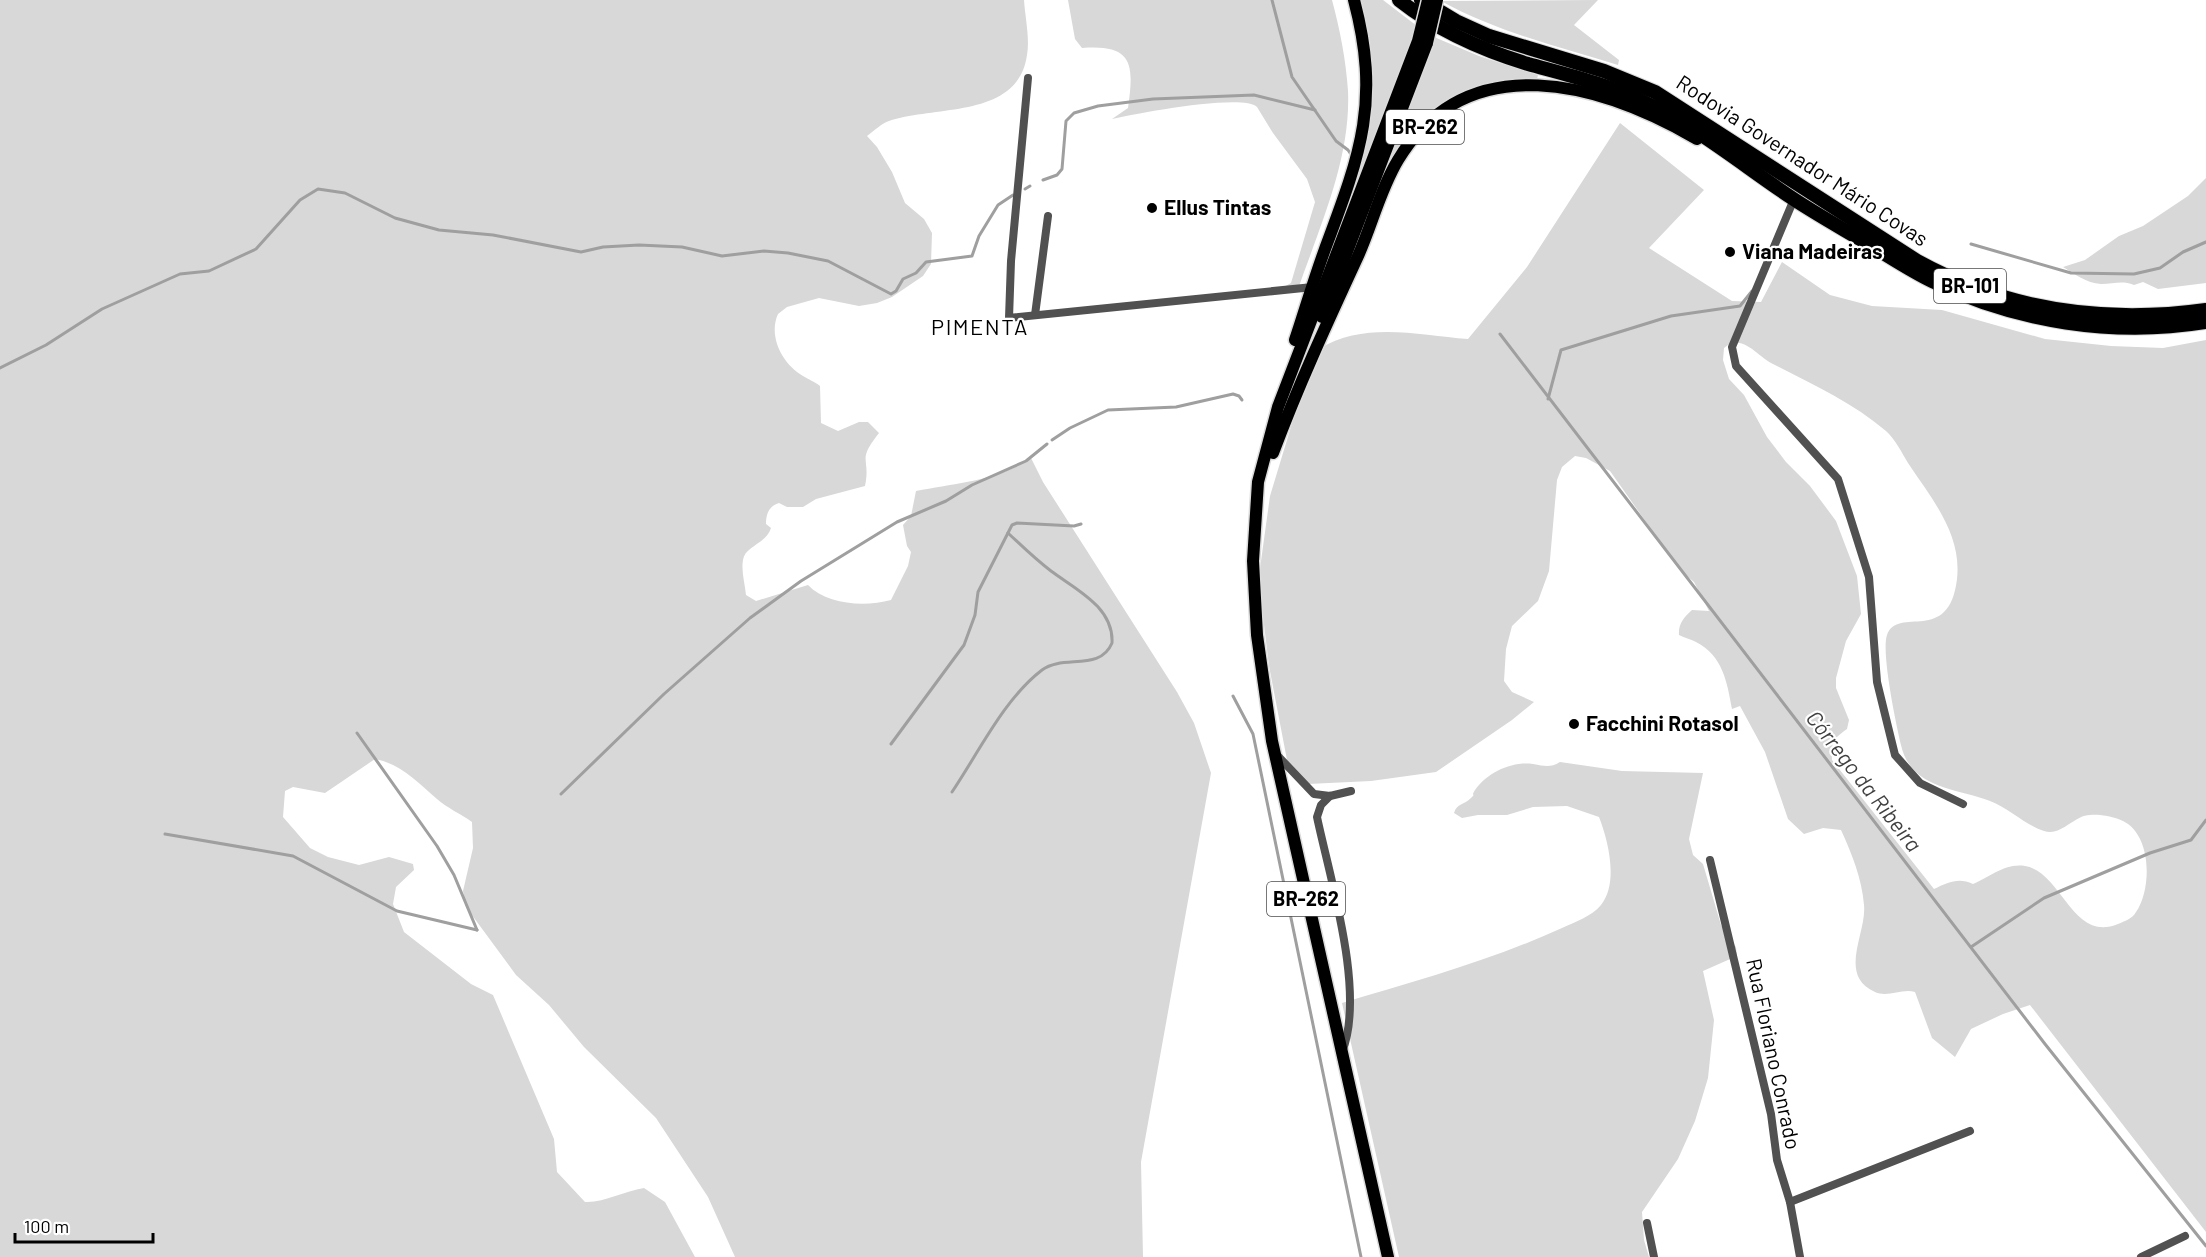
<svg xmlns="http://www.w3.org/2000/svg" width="2206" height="1257" font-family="Barlow,sans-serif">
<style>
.green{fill:#d8d8d8;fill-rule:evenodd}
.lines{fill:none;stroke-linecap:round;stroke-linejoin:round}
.stream{stroke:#9f9f9f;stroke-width:3}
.trunk-casing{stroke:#dbdbdb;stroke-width:15}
.motorway-casing{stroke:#dbdbdb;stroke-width:16}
.minor{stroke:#515151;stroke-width:8}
.trunk{stroke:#000;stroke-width:12}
.motorway{stroke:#000;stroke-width:14}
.trunk-bridge-casing{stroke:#dbdbdb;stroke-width:15;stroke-linecap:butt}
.trunk-bridge{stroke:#000;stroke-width:12}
.poi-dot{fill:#000;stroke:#fff;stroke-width:2}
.labels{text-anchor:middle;stroke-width:4.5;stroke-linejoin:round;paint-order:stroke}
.shield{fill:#fff;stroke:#4c4c4c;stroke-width:1.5}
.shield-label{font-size:20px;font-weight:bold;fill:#000}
.street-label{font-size:21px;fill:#000;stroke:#fff}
.poi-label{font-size:21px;font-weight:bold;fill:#000;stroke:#fff;text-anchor:start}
.neighbourhood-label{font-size:22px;letter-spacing:1.5px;fill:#000;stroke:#fff}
.water-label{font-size:22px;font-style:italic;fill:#404040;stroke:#fff}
</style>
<rect width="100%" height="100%" fill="#fff"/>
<g class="green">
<path d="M0,0H1024C1025,17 1030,38 1027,55C1018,119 936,105 889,121C882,123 874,131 867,136L877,147L892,172L905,203L924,219L932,233L931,264L923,276L892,297L877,303L859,306L819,298L787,307L778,314C768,336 782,364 803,376C809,380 814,381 820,386L821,423L838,431L859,422H868L879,433C856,462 871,457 865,486L816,499L803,507H787L779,503C769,506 766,514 766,524L771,528C766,544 745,546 743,560C741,571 745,584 746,595L756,601L808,585C827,605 865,607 891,600L908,566L911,552L907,546L903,525L911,516L916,491C955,483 997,481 1031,458L1043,482L1177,692L1194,723L1211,773L1141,1162L1143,1257H735L708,1197L656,1118L584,1047L549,1005L516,975L466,907L463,891L473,848L472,822C461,814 447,808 437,799C417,782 401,764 375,759L325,793L293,787L285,791L283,817L310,848L328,857L359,865L389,857L413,864L414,870L396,887L393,904L404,932L471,984L493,995L554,1139L557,1172L585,1202C604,1203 624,1191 644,1188L665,1202L695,1257H0Z"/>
<path d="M1068,0H1332C1340,30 1346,60 1348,91C1351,160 1319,228 1297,292L1280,289L1291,283L1315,202L1307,179L1273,133L1257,107C1243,93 1134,114 1112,119L1128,108C1134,65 1134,44 1082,48L1075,39Z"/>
<polygon points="1357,0 1383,0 1417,26 1328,266 1325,264 1356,179 1365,142"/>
<path d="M1598,0L1574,25L1619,60L1618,65C1557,46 1497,32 1441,1Z"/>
<polygon points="1434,37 1479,56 1538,75 1537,79 1496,84 1409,135 1389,163 1345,268"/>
<path d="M1620,123L1704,190L1649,248L1732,301L1761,302L1782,262L1830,295L1872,306L1942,310L2045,339L2111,346L2163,348L2206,340V1232L2030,1005L2003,1014L1971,1029L1955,1057L1932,1038L1915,992C1902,988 1888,998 1875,992C1837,975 1867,933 1864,905C1862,879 1852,854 1841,830L1823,828L1804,834L1788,819L1765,752L1740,706L1732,709C1727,682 1723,656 1696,642C1690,639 1685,638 1679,635C1678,624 1684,617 1692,610L1709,611L1694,582L1680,570L1610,471L1586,458L1575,456L1562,467L1557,480L1549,571L1538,601L1512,626L1506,649L1504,681L1512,692L1534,702L1512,720L1436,772L1371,781L1308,784L1287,760L1269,666L1261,600V561L1270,496L1293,420L1319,349C1364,321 1418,335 1468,339L1527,267ZM1732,342C1751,342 1759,358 1775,365C1814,385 1853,403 1886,431C1895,439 1902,453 1908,463C1932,499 1962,534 1957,579C1949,646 1898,605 1887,635C1881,652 1896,724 1901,745C1911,789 1956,788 1990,801C2009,808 2025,825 2044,831C2061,837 2074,815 2090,815C2100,814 2115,817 2123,821C2152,835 2152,889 2136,912C2132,919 2125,921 2118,924C2072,943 2062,872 2025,866C2004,863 1991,877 1973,884C1959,877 1948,882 1934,889L1832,760C1831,742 1833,739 1847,729L1849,720L1836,688V678L1846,641L1861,614L1857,576L1836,521L1810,486L1786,462L1767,437L1744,395L1729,379L1723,360L1724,348Z"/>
<path d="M2206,178V283L2158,289L2143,282L2134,285C2122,280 2114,284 2101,284C2086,283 2075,274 2063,267L2085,260L2119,236L2143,226L2188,196Z"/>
<path d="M1560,762L1622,771L1703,773L1689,839L1693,855L1703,864L1721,925L1736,947L1737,956L1703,971L1714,1020L1708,1078L1695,1121L1678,1159L1642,1212L1644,1240L1649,1257H1399L1342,1003C1416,981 1492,960 1562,928C1575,922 1592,916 1601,905C1619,883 1608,840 1599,817L1567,806L1533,807L1507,815H1478L1462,818L1454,813C1457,803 1464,805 1471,798C1477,792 1470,798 1475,790C1488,772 1512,761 1533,764C1545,766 1550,768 1560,762Z"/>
</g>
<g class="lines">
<g class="stream">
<polyline points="1272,0 1292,77 1336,141 1348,150 1352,156"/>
<polyline points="1043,180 1057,175 1062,169 1066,121 1074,113 1098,106 1153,99 1254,95 1315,110"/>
<polyline points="1025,189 1030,186"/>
<polyline points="1971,244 2071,273 2134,274 2160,268 2183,252 2206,242"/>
<polyline points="1500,334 2045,1044 2206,1246"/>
<polyline points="0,368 46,345 102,309 180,274 209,271 256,249 300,200 318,189 345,193 395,218 439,230 493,235 581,252 603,247 639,245 682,247 722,256 764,251 788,253 828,261 891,294 896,291 903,279 916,273 926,262 972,256 979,236 998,205 1013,195"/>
<polyline points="1548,399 1561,350 1671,316 1740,306 1752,291"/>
<polyline points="1052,440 1070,428 1108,410 1176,407 1233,394 1239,396 1242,400"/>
<polyline points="1233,696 1253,734 1361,1257"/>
<polyline points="357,733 437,846 454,875 477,930"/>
<polyline points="891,744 964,645 975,615 978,592 1012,525 1017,523 1074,526 1081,524"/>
<path d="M952,792C979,752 1004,699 1042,670C1063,654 1100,672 1112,643C1114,607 1075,589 1051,571C1035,559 1022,546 1008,533"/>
<polyline points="561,794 664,694 750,618 801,581 897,522 946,501 972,485 1026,461 1047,444"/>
<polyline points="165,834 293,856 397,911 477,930"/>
<polyline points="1971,947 2044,898 2150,853 2191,840 2206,820"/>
</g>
<defs>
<g id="trunk">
<polyline points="1322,317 1427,43"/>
<path d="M1295,340C1305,310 1314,279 1325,249C1360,155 1381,102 1354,0"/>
<path d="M1273,453C1298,386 1328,321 1358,256C1372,225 1380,190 1398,160C1468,44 1602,84 1697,139"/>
<polyline points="1388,1257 1272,741 1257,635 1253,561 1258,482 1278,407 1418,41"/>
</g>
<g id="motorway">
<path d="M1399,0C1437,30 1482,50 1528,64C1568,75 1607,84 1644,102C1697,127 1744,166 1792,198C1813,212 1836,225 1858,238C1883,252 1907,269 1932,281C2016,322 2114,337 2206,322"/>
<path d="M1421,0L1456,21L1489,36L1604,71L1655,92L1917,261C2008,311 2105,324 2206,310"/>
</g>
</defs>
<use href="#trunk" class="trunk-casing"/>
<use href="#motorway" class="motorway-casing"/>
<g class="minor">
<polyline points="1028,78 1011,261 1009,318 1313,287"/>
<polyline points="1794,199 1732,347 1736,366 1838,479 1869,577 1877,682 1895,755 1920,783 1963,804"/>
<polyline points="1035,315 1048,216"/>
<polyline points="1276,754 1314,794 1330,796 1351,791"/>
<path d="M1330,796L1321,805L1317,817C1330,879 1366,993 1342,1052"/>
<polyline points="1710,860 1771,1114 1777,1160 1790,1202 1800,1257"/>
<polyline points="1790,1202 1970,1131"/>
<polyline points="1647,1223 1654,1257"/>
<polyline points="2141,1257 2185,1236"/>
</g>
<use href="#trunk" class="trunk"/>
<use href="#motorway" class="motorway"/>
<defs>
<g id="trunk-bridge">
<polyline points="1418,41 1428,0"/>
<polyline points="1427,43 1437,0"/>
</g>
</defs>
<use href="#trunk-bridge" class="trunk-bridge-casing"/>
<use href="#trunk-bridge" class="trunk-bridge"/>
</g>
<g class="poi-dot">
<circle cx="1152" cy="208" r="6"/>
<circle cx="1730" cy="252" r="6"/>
<circle cx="1574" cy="724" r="6"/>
</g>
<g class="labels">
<g class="shield">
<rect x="1386" y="110" width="78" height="34" rx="4.5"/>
<rect x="1934" y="269" width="72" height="34" rx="4.5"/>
<rect x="1267" y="882" width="78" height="34" rx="4.5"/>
</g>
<g class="shield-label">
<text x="1425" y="134">BR-262</text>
<text x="1970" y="293">BR-101</text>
<text x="1306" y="906">BR-262</text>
</g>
<g class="street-label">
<text transform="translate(1802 161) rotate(33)" y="7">Rodovia Governador Mário Covas</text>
<text transform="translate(1773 1054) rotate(78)" y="7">Rua Floriano Conrado</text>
</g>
<g class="poi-label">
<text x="1164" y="215">Ellus Tintas</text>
<text x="1742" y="259">Viana Madeiras</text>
<text x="1586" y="731">Facchini Rotasol</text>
</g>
<g class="neighbourhood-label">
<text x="980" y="335">PIMENTA</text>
</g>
<g class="water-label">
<text transform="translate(1864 781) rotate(52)" y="8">Córrego da Ribeira</text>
</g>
</g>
<path d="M15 1233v9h138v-9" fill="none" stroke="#000000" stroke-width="3"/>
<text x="24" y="1233" font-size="18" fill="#000000" stroke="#ffffff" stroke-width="4.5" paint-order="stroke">100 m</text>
</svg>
